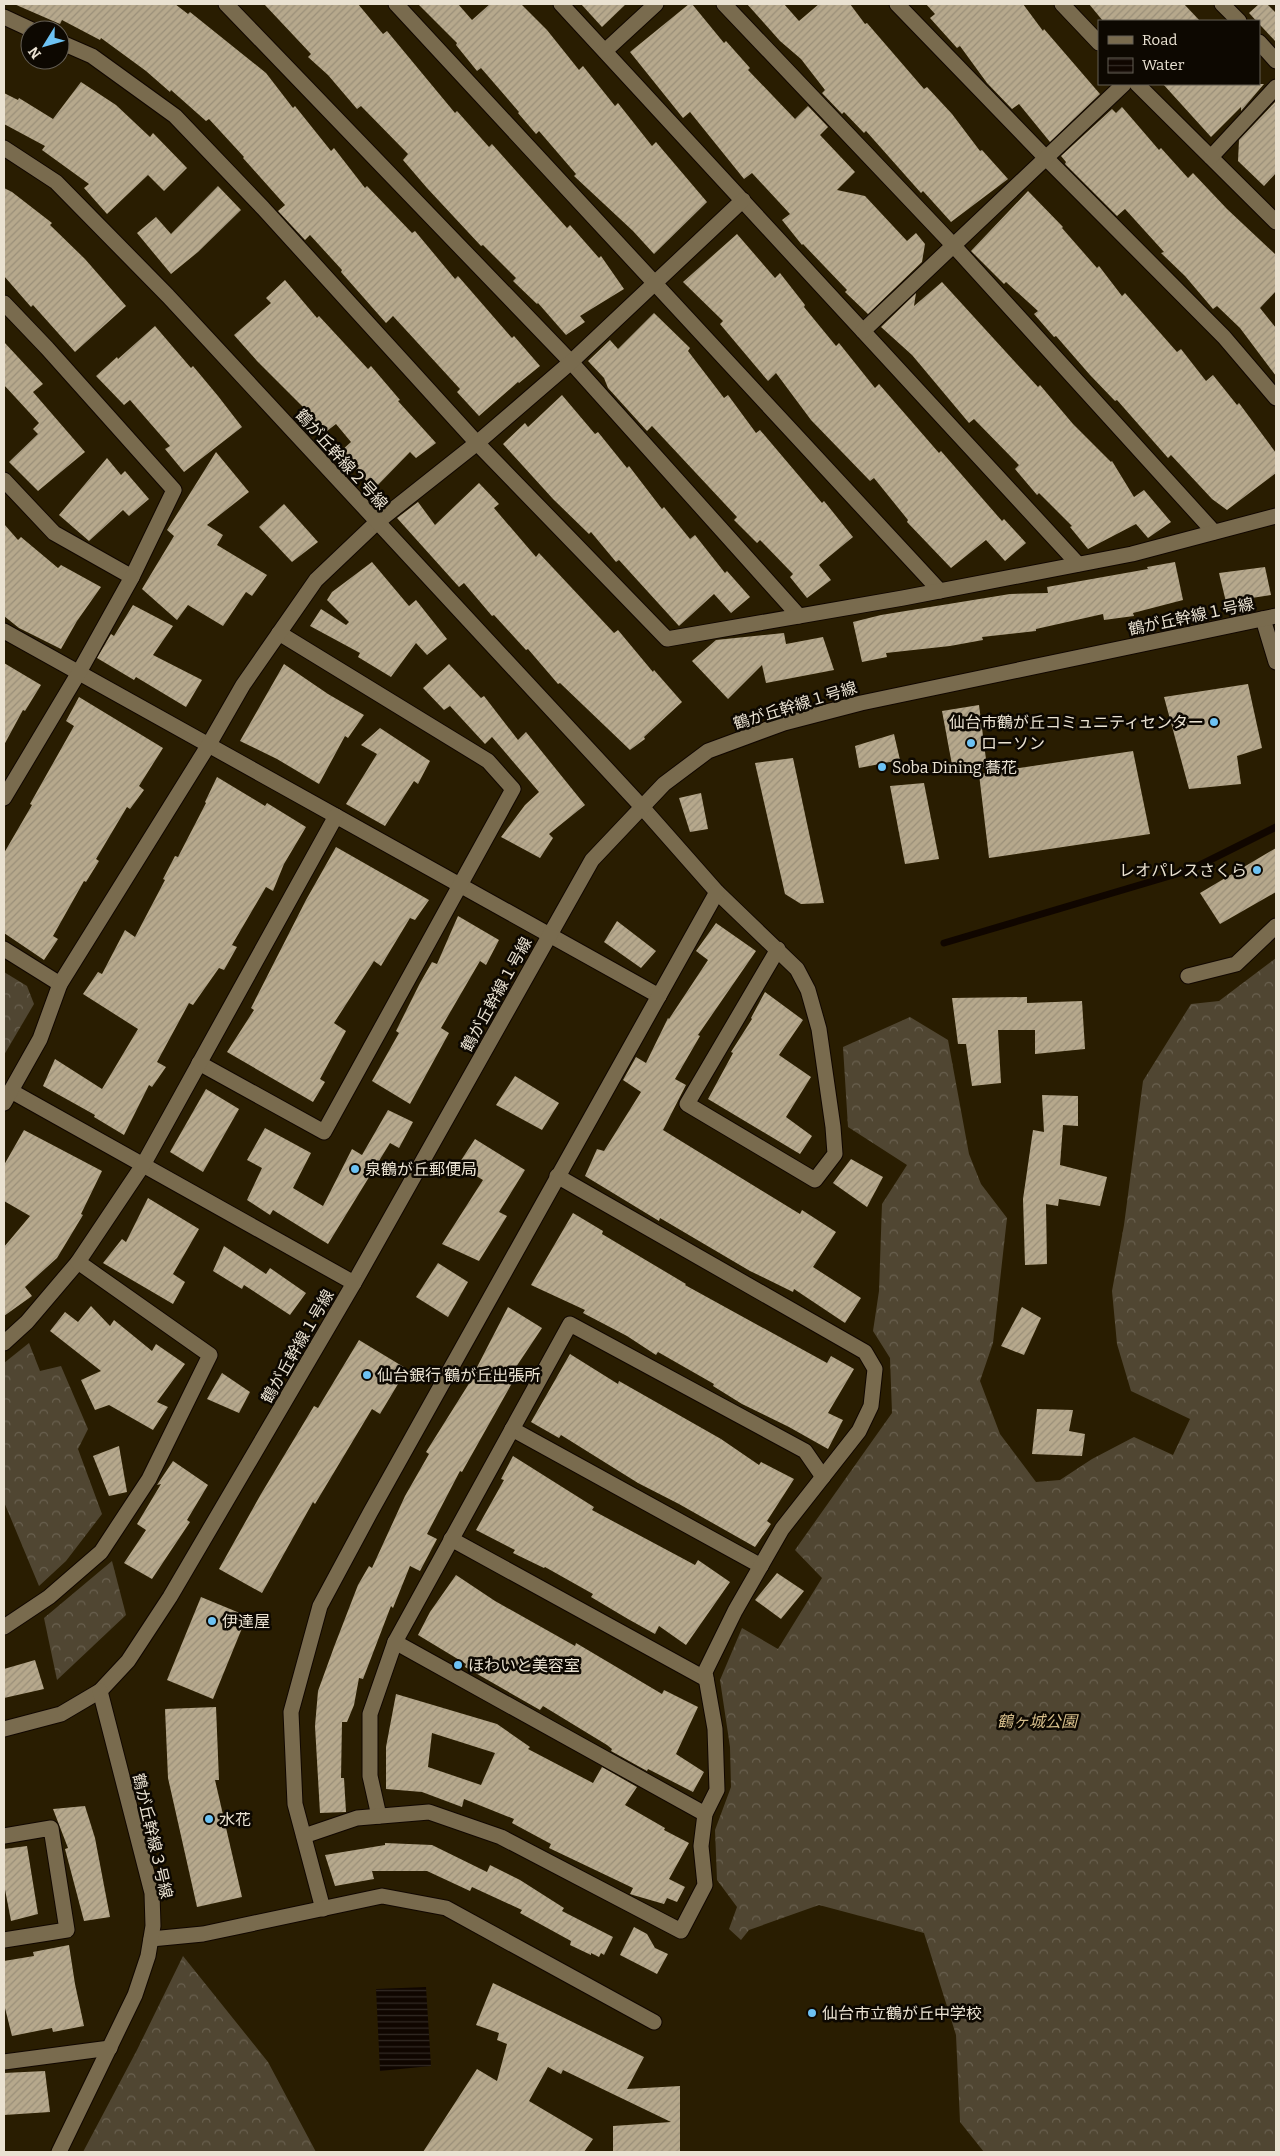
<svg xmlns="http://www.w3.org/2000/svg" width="1280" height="2156" font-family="Bitter,'Noto Sans JP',serif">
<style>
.forest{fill:url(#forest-crowns)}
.water{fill:url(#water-rules)}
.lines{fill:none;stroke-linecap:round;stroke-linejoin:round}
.stream{stroke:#100600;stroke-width:7}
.building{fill:url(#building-hatch);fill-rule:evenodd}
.minor-casing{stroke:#110700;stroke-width:17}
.tertiary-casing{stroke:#110700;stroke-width:17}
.minor{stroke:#796b4e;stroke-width:15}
.tertiary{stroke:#796b4e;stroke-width:15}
.poi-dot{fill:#6dc2f3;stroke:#0d0801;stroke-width:2}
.labels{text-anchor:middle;stroke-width:5;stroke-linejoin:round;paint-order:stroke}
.street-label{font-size:16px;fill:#eae2d2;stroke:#0d0801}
.poi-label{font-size:16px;fill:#eae2d2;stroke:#0d0801;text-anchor:start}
.park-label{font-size:16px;font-style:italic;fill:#d6be8b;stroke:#0d0801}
</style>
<defs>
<pattern id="forest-crowns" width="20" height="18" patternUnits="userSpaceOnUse" patternTransform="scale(1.25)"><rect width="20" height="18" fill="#504632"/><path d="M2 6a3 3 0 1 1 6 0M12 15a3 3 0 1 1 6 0" fill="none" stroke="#69604f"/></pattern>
<pattern id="water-rules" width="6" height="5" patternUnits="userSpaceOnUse" patternTransform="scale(1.25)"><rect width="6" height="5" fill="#100600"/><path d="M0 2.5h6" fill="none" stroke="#332a24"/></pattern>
<pattern id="building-hatch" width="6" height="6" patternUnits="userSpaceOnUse" patternTransform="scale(1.25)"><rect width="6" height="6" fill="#b6a88c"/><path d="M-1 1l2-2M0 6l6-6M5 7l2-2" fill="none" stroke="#9a8f79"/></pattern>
</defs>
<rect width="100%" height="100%" fill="#291d01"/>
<g class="forest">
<polygon points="1276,958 1276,2152 984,2152 960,2122 956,2035 924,1933 819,1905 749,1930 741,1940 729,1929 737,1907 717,1880 715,1830 731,1787 730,1747 720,1680 742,1628 778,1649 822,1578 795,1550 892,1413 890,1358 873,1331 879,1291 882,1204 907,1165 848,1127 843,1047 910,1017 948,1040 969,1154 981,1184 1007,1218 993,1343 980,1381 1000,1434 1036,1482 1060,1480 1092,1459 1134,1437 1173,1455 1190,1419 1131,1391 1117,1344 1112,1291 1124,1225 1143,1081 1191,1004 1219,1001"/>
<polygon points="4,972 27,986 34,1004 4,1055"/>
<polygon points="29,1343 40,1371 61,1366 88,1429 78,1449 102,1514 66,1561 39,1586 4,1502 4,1363"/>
<polygon points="112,1561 126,1615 57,1680 44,1618"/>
<polygon points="183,1956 268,2062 316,2152 83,2152 137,2050"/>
</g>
<polygon class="water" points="426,1987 431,2066 380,2071 376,1989"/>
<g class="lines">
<polyline class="stream" points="944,943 1190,870 1276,827"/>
</g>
<g class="building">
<polygon points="14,4 175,4 188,14 190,12 266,73 293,108 295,106 331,151 334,148 365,188 367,186 412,233 415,231 455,279 458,276 512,338 514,336 540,366 519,383 518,382 479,416 457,392 460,389 393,316 386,323 341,272 342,270 310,235 305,240 278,211 285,205 243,158 244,157 209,119 206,121 171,90 170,92 146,71 101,38 100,40 62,20 60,24"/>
<polygon points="264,4 358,4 383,34 387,31 455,113 457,111 489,147 492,144 567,228 570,225 599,258 601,256 624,289 580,316 585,322 566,335 538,303 537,304 513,281 516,278 483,245 481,246 427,188 403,160 408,154 361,106 357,109 328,75 308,57 311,54"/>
<polygon points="418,4 458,4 472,20 490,4 521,4 547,30 579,70 583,66 615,106 618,103 652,146 656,142 707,202 654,254 633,231 574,176 576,174 539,131 536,134 518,113 519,112 481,68 477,71 456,45 457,43"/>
<polygon points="581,4 626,4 602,27"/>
<polygon points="689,4 692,4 724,43 726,41 750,68 748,70 795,119 808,106 828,127 820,135 855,172 837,190 865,196 907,241 916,233 925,244 922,262 868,314 845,292 847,290 803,244 802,245 782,220 790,214 752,173 744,179 690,112 683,118 630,52"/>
<polygon points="747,4 784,4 799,21 819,4 850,4 865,24 867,23 924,89 927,87 952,114 980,151 982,150 1008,179 951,222 923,191 921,193 866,131 864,133 844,112 842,114 822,93 825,90 801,59 780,41"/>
<polygon points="926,4 1023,4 1043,31 1044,29 1100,94 1050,142 1019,104 1012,109 987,83 960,46 957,48 930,18 935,14"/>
<polygon points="1089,4 1184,4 1200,21 1103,21"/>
<polygon points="1259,4 1267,4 1276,13 1276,42 1249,13"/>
<polygon points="81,82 116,105 150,137 153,133 187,168 164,191 148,175 107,214 84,188 89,184 42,150 45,146 4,124 4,93 18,100 19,98 53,119"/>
<polygon points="1163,84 1264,84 1241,111 1241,107 1211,137"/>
<polygon points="1276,101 1276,173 1264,186 1238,161 1239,140"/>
<polygon points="1122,107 1159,150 1161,148 1188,178 1193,173 1227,209 1276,255 1276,291 1260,308 1276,328 1276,376 1240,328 1217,306 1213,309 1185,276 1161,253 1164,252 1125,209 1117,216 1065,164 1066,162 1061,156 1112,109 1116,113"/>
<polygon points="218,186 241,210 198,252 171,274 137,233 156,217 171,234"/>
<polygon points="4,188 12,192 52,223 50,225 85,259 126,306 75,352 33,305 31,307 4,276"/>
<polygon points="1028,191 1063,227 1062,228 1097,268 1099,266 1122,296 1125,293 1177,352 1181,349 1206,381 1213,375 1237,405 1239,403 1276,453 1276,473 1227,510 1212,499 1171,455 1168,458 1117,400 1115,401 1090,375 1056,336 1054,337 1034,314 1038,311 1006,282 1004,284 971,251"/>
<polygon points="737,234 775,278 780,273 805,305 804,307 836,346 839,343 875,388 879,384 939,453 941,451 1002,521 1004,519 1026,543 1005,561 986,540 951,568 907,522 908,520 874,478 870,481 811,420 776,373 768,381 720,324 723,321 683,282"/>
<polygon points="285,280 317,318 319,316 368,369 371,366 400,400 398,401 436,443 416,458 410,452 374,489 340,452 351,442 336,424 323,434 308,417 311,415 257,361 234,335 271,303 266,298"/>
<polygon points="942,282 1038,387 1040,385 1073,424 1111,462 1112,461 1134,497 1144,490 1171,522 1148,538 1136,524 1088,549 1070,527 1072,526 1039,493 1037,495 1015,469 1019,465 974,419 969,423 912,355 881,327 916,293 914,306"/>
<polygon points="654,313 690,348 688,351 724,398 728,395 756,433 760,430 822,503 824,501 853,537 819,565 831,580 807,598 790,577 793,574 760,540 757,543 734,520 737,517 652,426 647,431 608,388 604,378 588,361 610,340 618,349"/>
<polygon points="155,326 191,368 193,366 218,396 242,427 184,472 165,449 170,446 130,400 124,405 96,376 117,357 118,359"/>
<polygon points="4,342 43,384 33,392 85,452 38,491 9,462 38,434 33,429 39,423 4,385"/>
<polygon points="562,395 595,434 598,432 627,468 629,466 662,509 664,507 690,539 695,535 725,573 727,571 750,597 731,613 714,594 679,626 619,560 616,562 591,532 589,534 553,499 503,444 525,423 528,427"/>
<polygon points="216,452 249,492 207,525 223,535 217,545 267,575 252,596 246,592 223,626 188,605 177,620 142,589 174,536 167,530"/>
<polygon points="107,458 121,475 125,471 149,499 129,516 123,510 89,541 59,515"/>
<polygon points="479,483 499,504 494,508 536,557 539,553 614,633 618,630 653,672 654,670 682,702 644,737 645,739 630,750 560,683 558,684 528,649 526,650 494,615 492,616 464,583 459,587 397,518 418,502 435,525"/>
<polygon points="284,504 318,542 292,562 259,527"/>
<polygon points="4,524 18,540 21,537 58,568 61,565 101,587 77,621 61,649 19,628 4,616"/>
<polygon points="372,562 409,606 416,600 447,639 427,655 416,643 391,677 358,657 360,653 310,626 321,609 346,625 349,622 327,600 332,592"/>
<polygon points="1175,562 1183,600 1133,613 1134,616 1104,620 1103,614 1036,629 1036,631 982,637 983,640 950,646 886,653 887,657 862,662 853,622 881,615 1010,594 1048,593 1047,587 1148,569 1147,567"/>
<polygon points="1265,567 1271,595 1226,602 1219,573"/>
<polygon points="133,605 173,626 153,655 202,680 186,707 136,677 134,680 97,658 111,634 114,636"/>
<polygon points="784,633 786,644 823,637 834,670 766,683 762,665 728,699 692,661 716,640"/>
<polygon points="4,663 41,685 25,711 23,710 4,745"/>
<polygon points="284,664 328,694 364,715 348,738 345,736 319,784 277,759 240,741"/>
<polygon points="449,664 481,698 484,696 518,740 526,732 585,805 549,834 553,838 540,858 501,837 525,805 539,792 492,737 485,744 450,706 444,710 423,688"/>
<polygon points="1248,684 1262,748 1237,756 1241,784 1189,789 1164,697"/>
<polygon points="79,697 163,748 139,786 144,790 130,809 127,807 96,859 99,861 86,882 84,881 53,936 58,939 44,960 4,933 4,853 32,805 30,804 74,726 66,721"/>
<polygon points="979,705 987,767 953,770 942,711"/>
<polygon points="380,728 430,761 418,784 414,781 385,826 346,804 377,754 361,745"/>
<polygon points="894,734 900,760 859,768 855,746"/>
<polygon points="1133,751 1150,834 989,858 979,774"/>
<polygon points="793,758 824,903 801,904 785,894 755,763"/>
<polygon points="217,777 265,806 267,803 306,827 284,864 273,891 266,887 232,945 237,947 224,970 219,968 193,1005 189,1003 157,1062 166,1067 152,1087 149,1085 124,1135 94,1117 95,1115 43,1086 55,1059 102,1089 138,1029 83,994 98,972 102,974 125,930 135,937 165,880 163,879 175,856 178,857 206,803 205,802"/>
<polygon points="924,783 939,859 905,864 890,786"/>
<polygon points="701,793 708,829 690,832 679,798"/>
<polygon points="336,847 429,900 415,920 410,918 381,966 374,961 334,1023 346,1031 320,1079 325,1082 313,1102 227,1052 254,1010 251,1008 306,900"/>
<polygon points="1276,848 1276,892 1220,924 1200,893"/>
<polygon points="458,916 499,940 486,965 480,961 441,1028 449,1033 410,1104 372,1081 399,1033 396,1031 420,983 432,962 437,964"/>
<polygon points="617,921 656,951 641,968 604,942"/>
<polygon points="716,923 756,951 698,1035 700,1036 675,1079 686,1085 663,1130 800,1214 802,1210 836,1232 813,1267 861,1298 845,1323 794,1289 793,1292 750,1271 660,1218 659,1221 585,1176 597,1149 604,1151 641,1092 623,1080 636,1057 646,1063 668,1018 669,1019 708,960 696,951"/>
<polygon points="765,992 803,1020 779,1055 811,1077 786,1117 812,1136 800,1154 708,1099 733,1053 731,1052 752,1019 751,1018"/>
<polygon points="1027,997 1027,1003 1082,1001 1085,1049 1035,1054 1035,1030 998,1030 1001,1083 972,1086 966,1044 958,1044 952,998"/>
<polygon points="515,1076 559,1103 542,1130 496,1105"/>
<polygon points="206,1089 239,1109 203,1172 170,1152"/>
<polygon points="1042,1095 1078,1096 1078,1126 1063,1125 1060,1165 1107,1177 1100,1206 1059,1199 1058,1206 1046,1204 1047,1264 1025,1265 1023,1199 1033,1130 1044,1132"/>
<polygon points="388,1110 413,1122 399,1148 390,1143 328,1244 273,1210 270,1215 247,1200 262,1168 247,1160 265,1128 311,1153 293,1188 323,1206 352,1149 362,1155"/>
<polygon points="24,1130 102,1171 81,1214 83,1215 57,1258 25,1287 32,1296 4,1316 4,1247 30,1216 4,1201 4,1165"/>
<polygon points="475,1139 525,1170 499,1212 507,1216 479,1261 442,1244 483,1180 458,1165"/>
<polygon points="851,1159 883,1177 867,1207 833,1183"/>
<polygon points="148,1198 199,1229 173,1274 185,1282 173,1304 103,1263 122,1239 126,1242"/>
<polygon points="573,1213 603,1231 602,1234 686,1284 685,1285 827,1363 831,1356 854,1369 828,1413 843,1420 828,1449 789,1427 742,1404 713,1386 714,1384 658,1352 656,1355 627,1336 583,1313 585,1310 531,1285"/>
<polygon points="224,1246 266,1274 270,1268 306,1293 290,1315 244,1285 242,1289 213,1271"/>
<polygon points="438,1263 468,1282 448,1317 416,1297"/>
<polygon points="91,1306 110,1326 114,1320 152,1351 156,1344 185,1364 157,1402 168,1407 153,1430 109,1405 95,1410 81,1380 101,1371 50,1331 65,1312 78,1322"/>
<polygon points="508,1307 542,1328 516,1367 520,1369 462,1472 460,1471 427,1534 437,1539 420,1571 410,1566 393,1608 391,1606 363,1679 359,1678 354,1705 347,1722 342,1722 341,1778 344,1778 346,1812 320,1813 315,1726 318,1691 334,1647 358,1585 369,1566 372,1568 405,1496 429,1454 426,1452 475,1374 474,1373"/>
<polygon points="1022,1307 1041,1318 1024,1355 1001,1346"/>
<polygon points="359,1340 407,1369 380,1414 372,1409 315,1504 313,1502 262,1593 219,1569 261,1494 314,1406 318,1408"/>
<polygon points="570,1354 618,1384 619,1381 721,1439 759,1465 761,1462 794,1479 767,1521 771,1524 755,1547 679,1504 638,1483 561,1435 559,1438 531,1422"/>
<polygon points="222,1373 250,1392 239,1413 207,1399"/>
<polygon points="1037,1409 1073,1410 1069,1431 1085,1434 1082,1456 1032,1454"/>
<polygon points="119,1446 127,1492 109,1496 93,1456"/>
<polygon points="513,1456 594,1507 592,1510 695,1565 698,1560 730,1582 686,1645 659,1626 655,1634 628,1619 591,1597 593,1594 545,1567 544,1568 513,1553 515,1550 476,1530 504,1480 501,1479"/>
<polygon points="173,1461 208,1485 187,1520 190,1522 152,1579 124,1563 146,1530 137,1524 161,1484 157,1485"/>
<polygon points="777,1573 804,1591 781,1619 755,1600"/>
<polygon points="456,1575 495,1601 575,1646 576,1643 662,1694 664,1690 698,1707 676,1754 704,1772 693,1792 648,1769 647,1771 611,1751 612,1749 607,1745 543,1706 540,1710 465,1667 466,1664 418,1635 430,1612"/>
<polygon points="201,1597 247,1616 213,1699 167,1680"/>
<polygon points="35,1660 44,1689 4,1698 4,1669"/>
<path d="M396,1694L497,1724L530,1747L528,1749L593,1783L602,1767L637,1787L625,1805L665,1828L664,1830L689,1843L669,1879L685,1887L677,1902L667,1898L664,1904L633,1895L630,1894L633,1888L549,1848L551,1844L512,1823L514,1819L464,1799L462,1807L422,1792L386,1789V1747ZM432,1733L495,1753L481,1785L428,1767Z"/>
<polygon points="216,1707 219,1780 215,1780 242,1897 197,1907 168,1778 165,1709"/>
<polygon points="85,1806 95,1838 110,1917 84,1921 65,1849 68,1848 53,1809"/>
<polygon points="385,1843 432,1845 487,1872 490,1865 520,1880 564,1908 562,1911 613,1937 604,1955 601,1953 599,1957 591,1953 591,1955 570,1945 571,1941 520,1913 522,1910 472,1887 470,1891 427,1871 372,1871 374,1879 335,1886 325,1855 385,1845"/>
<polygon points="27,1846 38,1914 11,1921 4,1884 4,1849"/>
<polygon points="634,1927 647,1934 655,1948 668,1954 657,1974 620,1955"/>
<polygon points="69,1945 75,1984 84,2026 53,2032 52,2028 12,2036 4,2004 4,1961 34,1956 33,1952"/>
<polygon points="493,1983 644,2057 627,2089 680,2086 680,2152 613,2152 613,2126 671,2122 563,2070 561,2074 548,2067 529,2101 593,2139 584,2152 423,2152 477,2069 497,2081 507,2044 497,2040 499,2033 476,2025"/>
<polygon points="45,2071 50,2112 4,2115 4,2073"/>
</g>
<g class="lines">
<defs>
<g id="minor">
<polyline points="226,4 571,362 799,616"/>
<polyline points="396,4 940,591"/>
<polyline points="561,4 1078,564"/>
<polyline points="724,4 954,246 1214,532"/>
<polyline points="897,4 1046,158 1224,337 1276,398"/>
<polyline points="1062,4 1099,43"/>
<polyline points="1222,4 1239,21"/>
<polyline points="4,17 32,30"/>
<polyline points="60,42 92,56 175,116 263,208 477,443 667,639 903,598 1132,554 1276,516"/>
<polyline points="1259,42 1276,61"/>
<polyline points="605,51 656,4"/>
<polyline points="1137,84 1276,222"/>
<polyline points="1211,157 1276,87"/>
<polyline points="4,303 47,348 174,490 132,577 54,533 4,480"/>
<polyline points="863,331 1124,84"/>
<polyline points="1263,619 1276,662"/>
<polyline points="4,631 659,996"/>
<polyline points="4,798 78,674 132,577"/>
<polyline points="642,807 717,892 797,969 808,990 819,1029 833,1127 835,1154 815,1180 687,1104 778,949"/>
<polyline points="4,949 60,984"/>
<polyline points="1188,976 1236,964 1276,926"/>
<polyline points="199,1063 324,1132 513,789 488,761 279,633"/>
<polyline points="11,1091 354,1283"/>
<polyline points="4,1103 40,1039 60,984 208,746 243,685 316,580 376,523 477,443 571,362 743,200"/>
<polyline points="4,1343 27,1322 78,1262"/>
<polyline points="512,1429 761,1566"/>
<polyline points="451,1539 706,1679"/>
<polyline points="4,1627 49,1597 101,1552 149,1479 210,1355 78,1262 143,1165 336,816"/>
<polyline points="395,1642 705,1814"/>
<polyline points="379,1816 370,1776 370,1714 395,1642 570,1324 805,1451 823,1477"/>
<polyline points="4,1836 51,1828 67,1930 4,1940"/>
<polyline points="304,1836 357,1818 429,1812 501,1837 681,1931 705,1885 701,1846 705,1814 717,1790 715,1729 705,1672 735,1611 782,1529 859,1431 871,1406 875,1369 865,1352 557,1176"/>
<polyline points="323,1909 295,1804 291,1712 320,1606 370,1513 717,892"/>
<polyline points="151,1939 203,1934 382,1896 446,1908 654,2022"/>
<polyline points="4,2062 110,2048"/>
</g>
<g id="tertiary">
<polyline points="4,148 56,182 168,296 642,807"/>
<polyline points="4,1729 61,1714 100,1691 128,1661 170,1597 354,1283 592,860 664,784 708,751 784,723 861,703 1276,616"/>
<polyline points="59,2152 135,1995 148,1956 153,1926 152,1893 100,1691"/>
</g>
</defs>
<use href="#minor" class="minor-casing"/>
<use href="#tertiary" class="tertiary-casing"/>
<use href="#minor" class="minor"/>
<use href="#tertiary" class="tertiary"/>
</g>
<g class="poi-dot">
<circle cx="1214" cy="722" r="5"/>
<circle cx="971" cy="743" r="5"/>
<circle cx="882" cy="767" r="5"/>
<circle cx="1257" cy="870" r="5"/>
<circle cx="355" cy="1169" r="5"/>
<circle cx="367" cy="1375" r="5"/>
<circle cx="212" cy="1621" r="5"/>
<circle cx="458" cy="1665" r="5"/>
<circle cx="209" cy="1819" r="5"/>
<circle cx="812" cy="2013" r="5"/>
</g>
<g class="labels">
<g class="street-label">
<text transform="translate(342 459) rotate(48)" y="6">鶴が丘幹線２号線</text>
<text transform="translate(1191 616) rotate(-12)" y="6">鶴が丘幹線１号線</text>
<text transform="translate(795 705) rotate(-17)" y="6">鶴が丘幹線１号線</text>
<text transform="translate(496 994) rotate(-61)" y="6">鶴が丘幹線１号線</text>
<text transform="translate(297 1346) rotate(-60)" y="6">鶴が丘幹線１号線</text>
<text transform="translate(153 1836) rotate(77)" y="6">鶴が丘幹線３号線</text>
</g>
<g class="poi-label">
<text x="1204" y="728" text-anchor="end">仙台市鶴が丘コミュニティセンター</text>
<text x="981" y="749">ローソン</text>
<text x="892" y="773">Soba Dining 蕎花</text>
<text x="1247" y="876" text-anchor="end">レオパレスさくら</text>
<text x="365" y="1175">泉鶴が丘郵便局</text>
<text x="377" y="1381">仙台銀行 鶴が丘出張所</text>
<text x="222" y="1627">伊達屋</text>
<text x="468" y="1671">ほわいと美容室</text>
<text x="219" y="1825">水花</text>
<text x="822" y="2019">仙台市立鶴が丘中学校</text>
</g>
<g class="park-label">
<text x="1037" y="1727">鶴ヶ城公園</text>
</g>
</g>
<rect width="1280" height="2156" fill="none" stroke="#eae2d2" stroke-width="10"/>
<rect x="1098" y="20" width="162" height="65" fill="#0d0801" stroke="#655f55"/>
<rect x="1108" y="36" width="25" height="8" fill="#796b4e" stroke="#655f55"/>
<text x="1142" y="45" font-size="15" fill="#eae2d2">Road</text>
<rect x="1108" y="58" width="25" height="15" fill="url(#water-rules)" stroke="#655f55"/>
<text x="1142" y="70" font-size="15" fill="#eae2d2">Water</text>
<g transform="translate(45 45) rotate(233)"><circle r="24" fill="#0d0801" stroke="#655f55"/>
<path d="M0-4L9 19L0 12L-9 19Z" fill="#6dc2f3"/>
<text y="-8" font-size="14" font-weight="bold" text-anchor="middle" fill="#eae2d2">N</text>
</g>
</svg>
